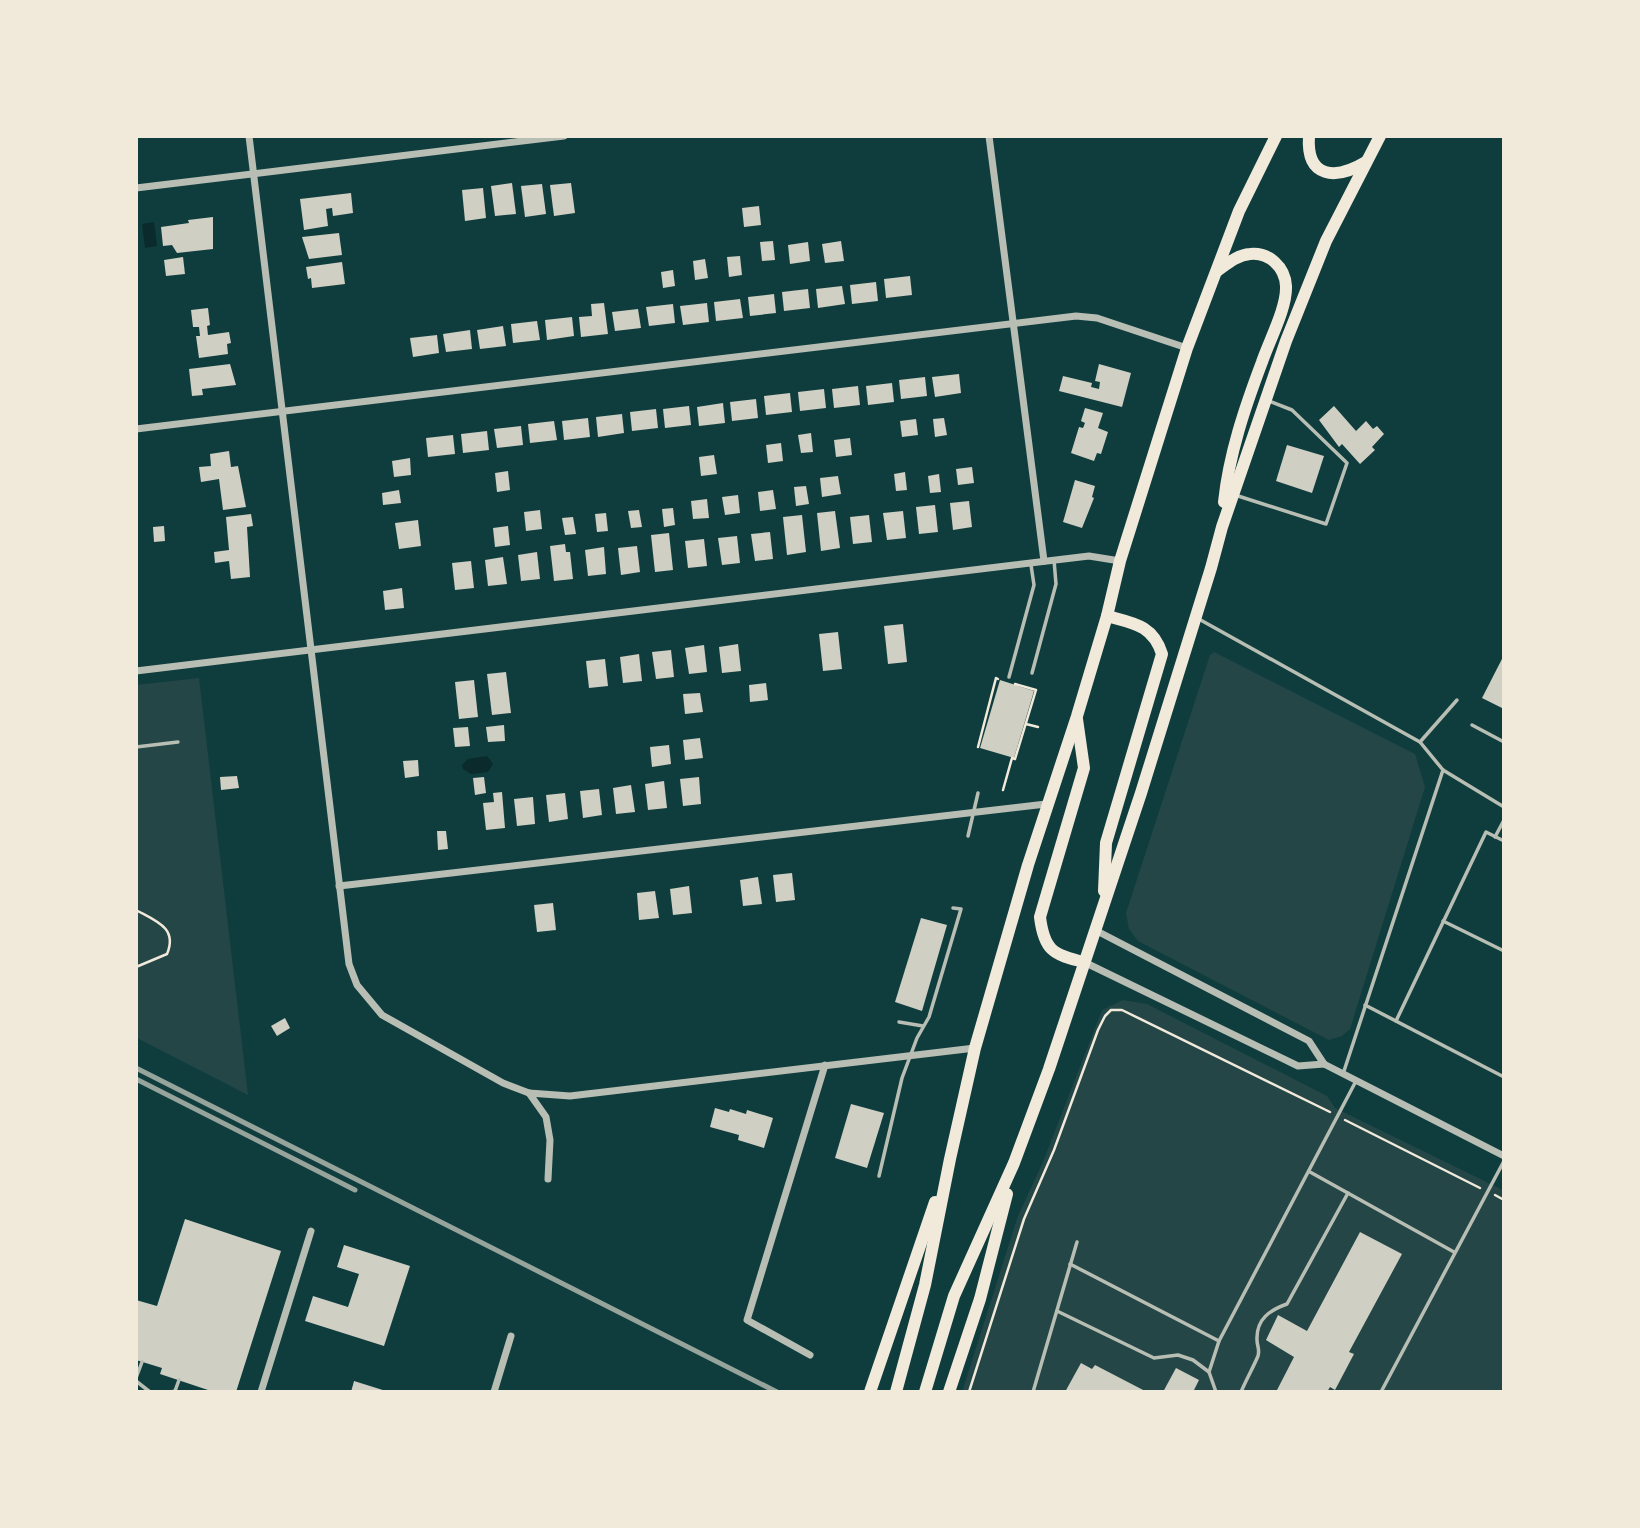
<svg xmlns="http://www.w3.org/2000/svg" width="1640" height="1528" font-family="Commissioner,sans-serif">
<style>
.green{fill:#244646}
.water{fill:#0a2a2b}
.building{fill:#cfcfc3}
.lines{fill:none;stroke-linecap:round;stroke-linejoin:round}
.path{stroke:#f1e9da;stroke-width:2.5}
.service{stroke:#b8beb3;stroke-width:3.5}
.minor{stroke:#b8beb3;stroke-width:7}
.trunk{stroke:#f1e9da;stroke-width:12}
.rail{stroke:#97a49c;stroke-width:5}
</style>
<rect width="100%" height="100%" fill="#0f3d3e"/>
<g class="green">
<polygon points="1214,652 1415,754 1425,787 1350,1029 1342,1036 1329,1040 1138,941 1129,929 1126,913 1210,655"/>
<polygon points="199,678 248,1095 137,1038 136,685"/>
<polygon points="1123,1000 1147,1004 1327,1096 1335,1108 1503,1190 1503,1391 962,1392 1018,1216 1043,1162 1102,1010"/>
</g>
<g class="water">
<polygon points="154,222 157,246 145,248 142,224"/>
<polygon points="487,756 493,764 488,772 471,774 463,769 462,765 468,759"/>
</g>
<g class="building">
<polygon points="512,183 516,214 495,216 491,186"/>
<polygon points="571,183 575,213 554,216 550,185"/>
<polygon points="542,184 546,214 525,217 521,186"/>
<polygon points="483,188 486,218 465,221 462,190"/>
<polygon points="351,193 353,213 333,216 332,208 326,209 328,226 304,230 300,199"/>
<polygon points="759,206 761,225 744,227 742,208"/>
<polygon points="213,217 213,249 177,253 172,245 163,246 161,227 189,223 188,220"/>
<polygon points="339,233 342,255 309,259 302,237"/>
<polygon points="773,241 775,260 762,261 760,242"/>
<polygon points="841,241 844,261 825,263 822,244"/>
<polygon points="808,242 810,261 790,264 788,245"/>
<polygon points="740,256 742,275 729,277 727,257"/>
<polygon points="183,257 185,274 166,276 164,260"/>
<polygon points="705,259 708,278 695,280 693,261"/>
<polygon points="342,262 345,284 312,288 311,278 308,279 306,267"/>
<polygon points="673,270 675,286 663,288 661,272"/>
<polygon points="910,276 912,295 886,298 884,279"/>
<polygon points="876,282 878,301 852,304 850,285"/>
<polygon points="842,286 845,304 818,308 816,289"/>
<polygon points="808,289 810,308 784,311 782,292"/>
<polygon points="774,294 776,313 750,316 748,297"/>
<polygon points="740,299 743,318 716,321 714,302"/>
<polygon points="604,303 608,334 581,337 579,317 592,316 591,304"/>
<polygon points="707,303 709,322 683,325 680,306"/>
<polygon points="673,304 675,323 649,326 646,307"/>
<polygon points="208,308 210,325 207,326 208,335 229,332 231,343 227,344 228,354 199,358 196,336 200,336 199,327 193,327 191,310"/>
<polygon points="638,309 641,328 615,331 612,312"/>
<polygon points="572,317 574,336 547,340 545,320"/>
<polygon points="537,321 540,340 513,343 511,324"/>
<polygon points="503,326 506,346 480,349 477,330"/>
<polygon points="470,330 472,349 446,352 443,334"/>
<polygon points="437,335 439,353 413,357 410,338"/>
<polygon points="230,364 236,385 202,389 203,395 192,396 189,369"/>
<polygon points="1099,364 1131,373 1122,407 1059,391 1063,376 1092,383 1091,387 1099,389 1100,382 1095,381"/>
<polygon points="959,374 961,393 935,397 932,377"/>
<polygon points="925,377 927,396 901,399 899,380"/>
<polygon points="892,383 894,402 868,405 866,386"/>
<polygon points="858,386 860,405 834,408 832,389"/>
<polygon points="824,389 826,408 800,411 798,392"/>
<polygon points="790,393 792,412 766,415 764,396"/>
<polygon points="756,399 758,418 732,421 730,402"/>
<polygon points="723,403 725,423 699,426 697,407"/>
<polygon points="689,406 691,425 665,428 663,409"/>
<polygon points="1334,406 1356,431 1366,421 1373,429 1377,426 1384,434 1372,447 1375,450 1360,464 1342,444 1339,447 1319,420"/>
<polygon points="1085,408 1103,413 1098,428 1108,432 1101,454 1097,453 1094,461 1071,453 1079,427 1083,428 1085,423 1081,421"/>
<polygon points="656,409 658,428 632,431 630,412"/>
<polygon points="622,414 624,433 598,437 596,417"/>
<polygon points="588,418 590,437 564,440 562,421"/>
<polygon points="944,418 947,435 935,437 933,419"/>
<polygon points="916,419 918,435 902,437 900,421"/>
<polygon points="554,421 557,440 530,443 528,424"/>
<polygon points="521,426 523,445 497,448 494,429"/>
<polygon points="487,431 489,450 463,453 461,434"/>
<polygon points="811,433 813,452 801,453 798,435"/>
<polygon points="453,435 455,454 428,457 426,438"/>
<polygon points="850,438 852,455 836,457 834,440"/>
<polygon points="781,443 783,461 768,463 766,445"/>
<polygon points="1287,445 1324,456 1312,493 1276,481"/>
<polygon points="229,451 231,467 238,466 246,507 223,510 219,479 201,482 199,467 211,466 210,454"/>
<polygon points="714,455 717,474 701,476 699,457"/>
<polygon points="410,458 411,475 394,477 392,461"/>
<polygon points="972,467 974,483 958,485 956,469"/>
<polygon points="508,471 510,490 497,492 495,473"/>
<polygon points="905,472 907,490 896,491 894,474"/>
<polygon points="939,474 941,492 930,493 928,476"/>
<polygon points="838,476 841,494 822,497 820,478"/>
<polygon points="1075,480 1095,486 1092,497 1094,498 1082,528 1063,522"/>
<polygon points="806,486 809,504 796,506 794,487"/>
<polygon points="399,490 401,503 383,505 382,493"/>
<polygon points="773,490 776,509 760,511 758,492"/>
<polygon points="738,495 740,513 725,515 722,497"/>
<polygon points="707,499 709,518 693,519 691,501"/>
<polygon points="969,501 972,527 953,530 950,503"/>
<polygon points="935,505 938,532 919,534 916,507"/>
<polygon points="673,508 675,525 664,527 662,509"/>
<polygon points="540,510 542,529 526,531 524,512"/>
<polygon points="639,510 642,527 631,528 628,511"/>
<polygon points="835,511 840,548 821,551 817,513"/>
<polygon points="903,511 906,538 887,540 883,513"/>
<polygon points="606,513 608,531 597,532 595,514"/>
<polygon points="251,514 253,526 247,527 250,577 231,579 229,561 215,563 214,552 229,550 226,517"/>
<polygon points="802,515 806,552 787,555 783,517"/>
<polygon points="869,515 872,542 853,544 850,517"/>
<polygon points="573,517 576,534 565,535 562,518"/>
<polygon points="418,520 421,546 399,549 395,523"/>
<polygon points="164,526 165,541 154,542 153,527"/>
<polygon points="508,526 510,545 495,547 493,528"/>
<polygon points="770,532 773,559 755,561 751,534"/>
<polygon points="669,533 673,570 655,572 651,535"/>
<polygon points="737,536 740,563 722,565 718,538"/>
<polygon points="704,539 707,566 688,568 685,541"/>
<polygon points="565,544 566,552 570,552 573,579 554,581 550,546"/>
<polygon points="637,546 640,572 621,575 618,548"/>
<polygon points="604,547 606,574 588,576 585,550"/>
<polygon points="537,552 540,579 521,581 518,555"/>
<polygon points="503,557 507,584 488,586 485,560"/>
<polygon points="471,561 474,588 455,590 452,563"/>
<polygon points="402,588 404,608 385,610 383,591"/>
<polygon points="903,624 907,662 888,664 884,626"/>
<polygon points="838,632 842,669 823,671 819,634"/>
<polygon points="738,644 741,671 722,673 719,647"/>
<polygon points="704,645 707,672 689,674 685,648"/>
<polygon points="671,650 674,677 656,679 652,652"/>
<polygon points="639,654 642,681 623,683 620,657"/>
<polygon points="1504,655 1504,709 1482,698"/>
<polygon points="605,659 608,686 589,688 586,661"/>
<polygon points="506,672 511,713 492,715 487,674"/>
<polygon points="474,680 478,717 459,719 455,682"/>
<polygon points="1000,680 1034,691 1014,758 980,748"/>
<polygon points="766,683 768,700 750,702 749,685"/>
<polygon points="700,693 703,712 685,714 683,694"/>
<polygon points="504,725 505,741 488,742 486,727"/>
<polygon points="468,727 470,746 455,747 453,728"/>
<polygon points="700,738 703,758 685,760 683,740"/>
<polygon points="669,745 671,764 652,767 650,747"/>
<polygon points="418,760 419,776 405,778 403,761"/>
<polygon points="237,776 239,788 221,790 220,777"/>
<polygon points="484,777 486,793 475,795 473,778"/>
<polygon points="699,777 701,804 683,806 680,779"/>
<polygon points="664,781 667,808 648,810 645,784"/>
<polygon points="631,785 635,812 616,814 613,788"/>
<polygon points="599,789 602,815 583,818 580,791"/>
<polygon points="502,792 505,828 486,830 483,803 494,802 493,793"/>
<polygon points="565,793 568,819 549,822 546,795"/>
<polygon points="533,797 535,824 517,826 514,799"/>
<polygon points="437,831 446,831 448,849 438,850"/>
<polygon points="792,873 795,900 776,902 773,875"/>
<polygon points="758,877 762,904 743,906 740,880"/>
<polygon points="689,886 692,913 673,915 670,889"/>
<polygon points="655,891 659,918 639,920 637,893"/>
<polygon points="553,903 556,930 537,932 534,905"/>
<polygon points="921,918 947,925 922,1011 895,1002"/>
<polygon points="285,1018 290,1028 277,1036 271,1026"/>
<polygon points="851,1104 884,1113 867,1168 835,1158"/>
<polygon points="715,1108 729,1112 730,1109 746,1114 747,1110 773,1118 764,1148 738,1140 739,1135 710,1127"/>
<polygon points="185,1219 281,1251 236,1392 214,1392 160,1374 162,1368 136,1360 136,1300 157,1306"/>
<polygon points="1360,1232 1402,1254 1349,1352 1354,1354 1335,1390 1330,1387 1327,1392 1276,1392 1294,1357 1266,1340 1278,1315 1307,1331"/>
<polygon points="344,1245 410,1266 384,1346 305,1321 313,1296 348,1307 359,1274 337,1267"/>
<polygon points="1081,1363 1092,1369 1095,1365 1147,1392 1065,1392"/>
<polygon points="1176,1368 1199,1380 1193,1392 1163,1392"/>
<polygon points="354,1381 386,1391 386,1392 351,1392"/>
</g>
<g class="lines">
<g class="path">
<polyline points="1026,724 1038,727"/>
<polyline points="978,747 996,678 998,679"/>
<polyline points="1003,790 1012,758 1015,759 1036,690 1015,684"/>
<path d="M136,910C156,921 178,928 167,954L136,967"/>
<polyline points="1345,1120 1480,1188"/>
<polyline points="1495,1195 1504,1200"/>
<polyline points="969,1392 1024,1219 1054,1150 1098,1030 1105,1016 1111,1010 1122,1010 1330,1112"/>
</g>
<g class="service">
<polyline points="1235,495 1326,524 1347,463 1292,410 1269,401"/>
<polyline points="1197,618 1420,742 1443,770 1504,807"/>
<polyline points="1032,673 1056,584 1054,560"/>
<polyline points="1009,677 1034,585 1031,565"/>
<polyline points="1472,725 1504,742"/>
<polyline points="1420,742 1457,700"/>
<polyline points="136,747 178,742"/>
<polyline points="968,836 978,793"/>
<polyline points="1495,837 1504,820"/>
<polyline points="1443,921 1504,951"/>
<polyline points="1365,1005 1504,1077"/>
<polyline points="1396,1021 1486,832 1504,841"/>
<polyline points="899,1022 923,1026"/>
<polyline points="1343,1074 1443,770"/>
<polyline points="1310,1172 1454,1252"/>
<polyline points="879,1176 902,1078 917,1038 929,1017 961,909 953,908"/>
<polyline points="1070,1264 1219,1341"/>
<polyline points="1057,1311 1154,1358 1178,1355 1193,1360 1209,1372 1216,1392"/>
<polyline points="1209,1372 1219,1341 1356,1081"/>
<polyline points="136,1378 142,1362"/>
<polyline points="136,1381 150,1392"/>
<polyline points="171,1392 175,1391 179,1380"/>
<polyline points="1033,1392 1077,1242"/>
<path d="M1241,1392C1246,1380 1253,1368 1258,1356C1260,1349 1257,1346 1257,1340C1256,1319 1270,1310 1287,1304L1348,1193"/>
<polyline points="1381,1392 1504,1161"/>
</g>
<g class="minor">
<polyline points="249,136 349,964 357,985 382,1015 503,1083 529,1093 546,1117 550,1140 548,1179"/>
<polyline points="989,136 1044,561"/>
<polyline points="136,188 564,136"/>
<polyline points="136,429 1076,316 1097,318 1187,348"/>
<polyline points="136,671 1089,556 1120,561"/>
<polyline points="339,886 1046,804"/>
<polyline points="1095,930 1309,1041 1324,1064 1504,1156"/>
<polyline points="1084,962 1298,1066 1324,1064"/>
<polyline points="529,1093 570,1096 975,1048"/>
<polyline points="810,1355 747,1320 825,1065"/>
<polyline points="261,1392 311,1231"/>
<polyline points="494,1392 511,1336"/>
</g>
<g class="trunk">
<path d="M1309,136C1306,179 1336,180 1366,162"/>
<path d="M1217,271C1227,264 1237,255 1250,254C1269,252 1285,267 1286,286C1287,308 1269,341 1262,362C1245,407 1229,454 1224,502"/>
<path d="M1077,719L1084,768L1040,917C1044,950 1053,955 1084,962"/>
<path d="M1104,891L1106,843L1162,654C1153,625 1133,623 1107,616"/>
<polyline points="870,1392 935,1202"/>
<polyline points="896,1392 925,1285 950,1159 975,1048 1028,865 1077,716 1107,616 1120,561 1187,348 1239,211 1276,136"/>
<polyline points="925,1392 954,1296 1014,1163 1049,1069 1141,793 1211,568 1222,527 1286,341 1326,241 1380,136"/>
<polyline points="949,1392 980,1299 1007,1194"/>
</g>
<g class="rail">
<polyline points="136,1068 777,1392"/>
<polyline points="136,1079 355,1190"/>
</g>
</g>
<rect width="1640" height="1528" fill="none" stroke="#f1e9da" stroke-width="276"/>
</svg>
